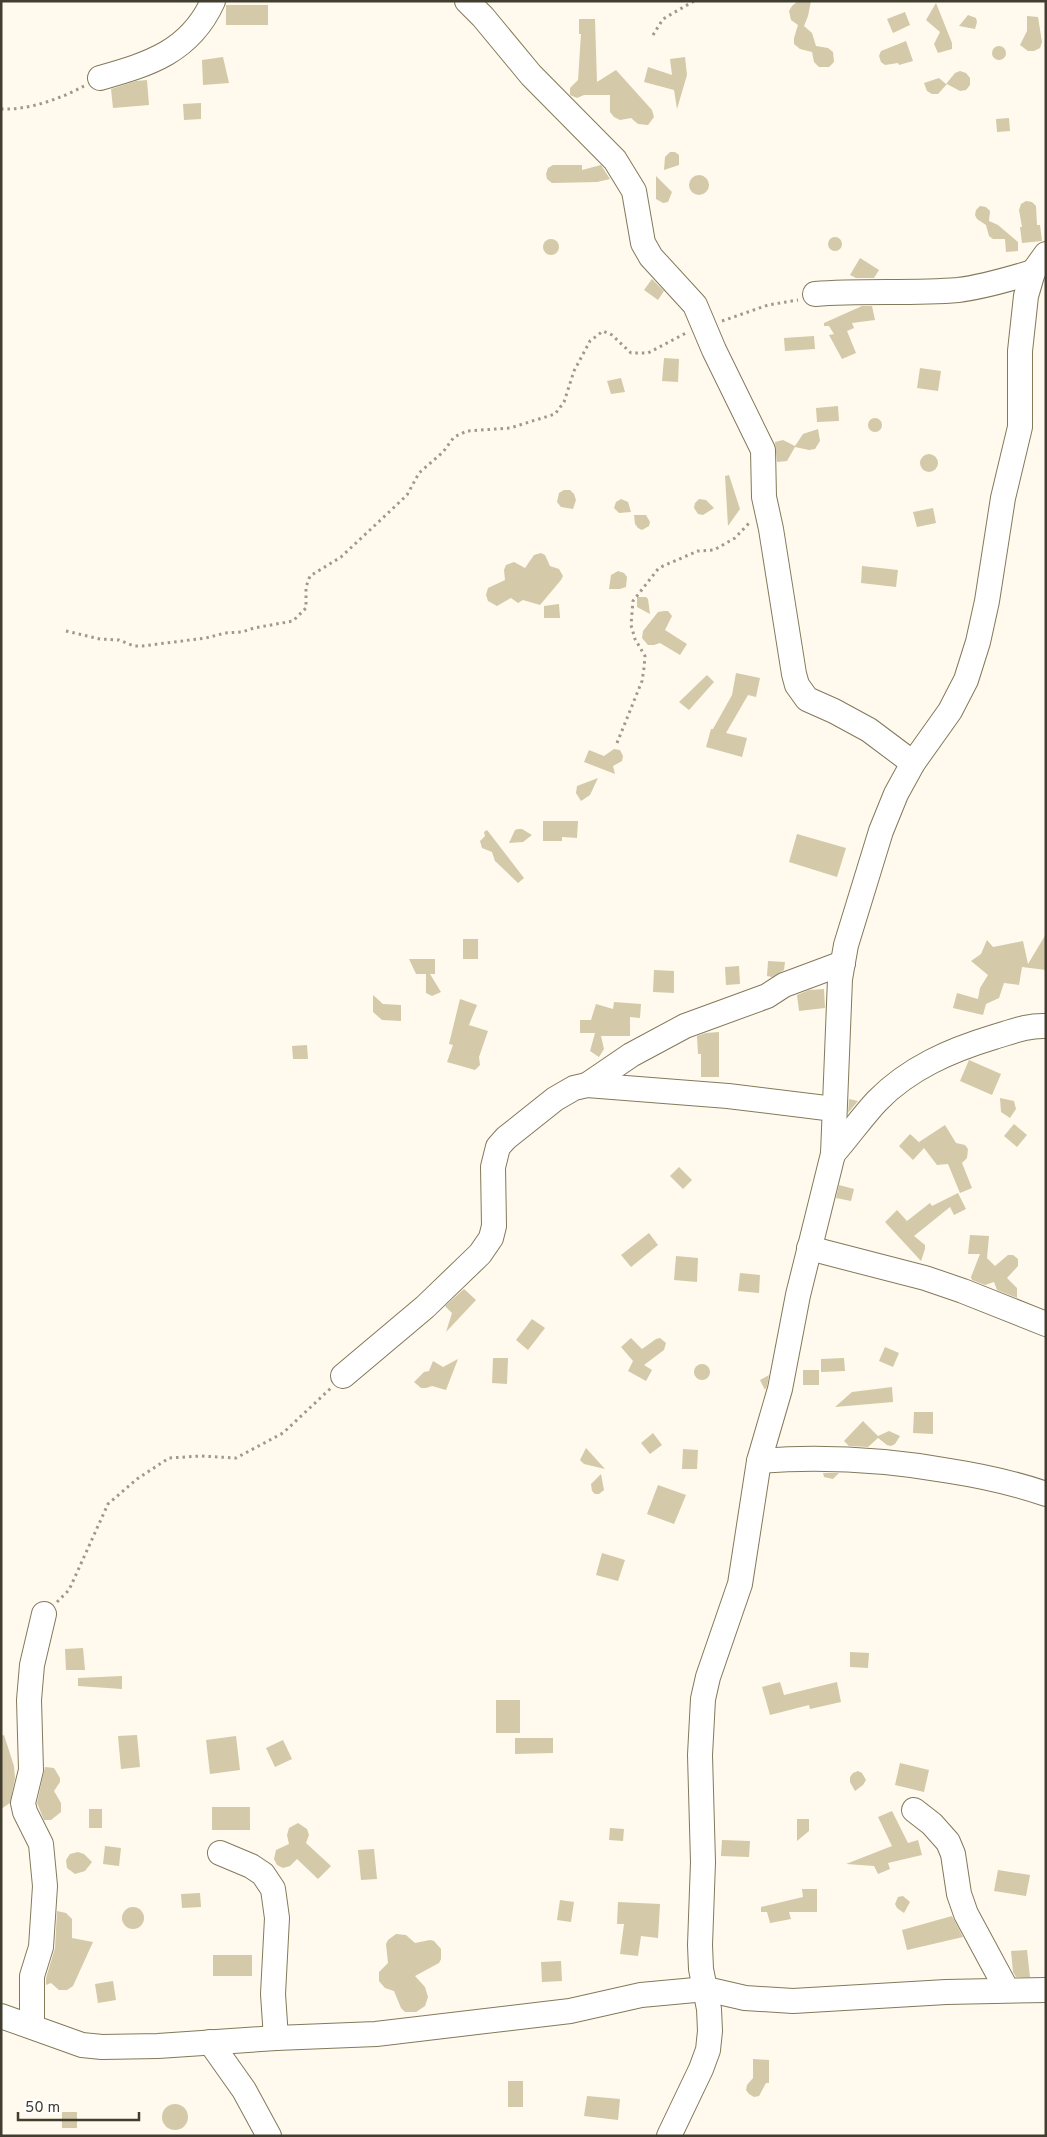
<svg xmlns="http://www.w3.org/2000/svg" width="1047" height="2137" font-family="Overpass,sans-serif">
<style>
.building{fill:#d4c9a8}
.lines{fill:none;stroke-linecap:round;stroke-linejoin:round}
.minor-casing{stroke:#83795b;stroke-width:26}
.path{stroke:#9d998b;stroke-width:3;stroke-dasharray:2.5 4;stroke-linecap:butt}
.minor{stroke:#fff;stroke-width:24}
</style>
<rect width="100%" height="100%" fill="#fffaed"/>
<g class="building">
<polygon points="798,1 811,1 808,16 804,26 812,33 816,46 828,48 833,52 834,62 829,67 819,67 814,62 812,52 800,49 794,44 794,38 798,25 791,20 789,11 792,6"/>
<polygon points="936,3 952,43 952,49 938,53 934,44 940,32 926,20"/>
<rect x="226" y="5" width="42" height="20"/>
<polygon points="905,12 910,25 893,33 887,19"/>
<polygon points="968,15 976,18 977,22 975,29 959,26"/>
<polygon points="1027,16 1038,17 1042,42 1040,48 1034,51 1028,51 1020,45 1027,31"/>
<polygon points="579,19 595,19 597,82 616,70 652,110 654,117 648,125 638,124 631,118 620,120 614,117 610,112 610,95 584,95 577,98 570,95 570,88 578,80 581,34 579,34"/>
<polygon points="906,41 913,61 899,65 898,63 885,65 881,62 879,56 881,51"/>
<circle cx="999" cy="53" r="7"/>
<polygon points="223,57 229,83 203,85 202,60"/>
<polygon points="685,57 687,75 677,109 674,90 644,82 648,67 672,75 670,59"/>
<polygon points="960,71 966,73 970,78 970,85 966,90 960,91 947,84 938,94 932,94 927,91 924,83 939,78 946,84 955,73"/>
<polygon points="147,80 149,105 113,108 111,89 136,81"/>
<polygon points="201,103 201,119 184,120 183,104"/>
<polygon points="1009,118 1010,131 997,132 996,119"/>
<polygon points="670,152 675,152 679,155 679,165 664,170 665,157"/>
<polygon points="553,165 582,165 582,170 601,165 610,179 597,182 552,183 547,179 546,174 548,168"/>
<circle cx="699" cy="185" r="10"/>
<polygon points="656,176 672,192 668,202 663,203 656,199"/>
<polygon points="1026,201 1032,202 1036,206 1037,225 1040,225 1042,241 1022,243 1020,227 1022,227 1019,210 1021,204"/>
<polygon points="980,206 986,207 990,211 989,221 998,225 1018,242 1018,251 1006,252 1005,239 993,239 989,236 986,225 977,219 975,215 976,210"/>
<circle cx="835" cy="244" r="7"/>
<circle cx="551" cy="247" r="8"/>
<polygon points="860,258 879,270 874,278 856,278 850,275"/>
<polygon points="652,279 664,291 658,300 644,290"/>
<polygon points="862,306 872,306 875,320 852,323 854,328 847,331 856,353 842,359 829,335 834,334 829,326 824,326 824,323"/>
<polygon points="814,336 815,349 785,351 784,338"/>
<polygon points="664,358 679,359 678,382 662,381"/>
<polygon points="920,368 941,371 938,391 917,388"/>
<polygon points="621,378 625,392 611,394 607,381"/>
<polygon points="838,406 839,421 817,422 816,408"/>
<circle cx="875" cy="425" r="7"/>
<polygon points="818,429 820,441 815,449 809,450 795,447 787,461 777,462 775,442 783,440 795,446 803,434"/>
<circle cx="929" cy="463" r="9"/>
<polygon points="729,475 740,509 728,526 725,476"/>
<polygon points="564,490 570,490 574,494 576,500 573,509 561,507 557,502 559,493"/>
<polygon points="621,499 628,502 631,512 619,513 614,508 616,502"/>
<polygon points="699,499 706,500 714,508 703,515 698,514 694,508 695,503"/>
<polygon points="933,508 936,523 917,527 913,512"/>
<polygon points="634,515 646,515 650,522 649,526 642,530 638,528 635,524"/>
<polygon points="541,553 545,555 550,566 559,569 563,576 561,580 540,605 523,600 518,603 511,598 497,606 488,601 486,595 488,588 505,580 504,570 506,565 514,562 525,568 534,555"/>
<polygon points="862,566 898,570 896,587 861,583"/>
<polygon points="618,571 624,573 627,577 626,587 620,589 609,589 611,575"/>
<polygon points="637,597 646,597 648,599 650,614 637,607"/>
<polygon points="559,604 560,618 544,618 544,606"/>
<polygon points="664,611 668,611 672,616 665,630 687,644 680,655 660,643 654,645 648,645 642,638 643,631 658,612"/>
<polygon points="736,673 760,678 756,697 748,695 726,733 747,738 742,757 706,747 711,729 713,729 732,695"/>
<polygon points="707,675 714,682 689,710 679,702"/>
<polygon points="614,749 620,750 623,756 622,761 613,766 615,774 584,762 589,750 604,756"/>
<polygon points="598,778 590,795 581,801 576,793 577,786"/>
<polygon points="543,821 578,821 577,838 562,837 562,841 543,841"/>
<polygon points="518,829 522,829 532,835 523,842 509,843 515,830"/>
<polygon points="487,830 524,878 518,883 495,861 492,852 482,848 480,841 485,836 484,832"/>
<polygon points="797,834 846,848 837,877 789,862"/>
<polygon points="1046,934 1046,970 1022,967 1019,985 1004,983 999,998 986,1004 983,1015 953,1008 957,993 978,999 980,988 988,975 971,961 981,954 987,940 993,947 1023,941 1028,964"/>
<rect x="463" y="939" width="15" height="20"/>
<polygon points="409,959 435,959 435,974 430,974 441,992 432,996 426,993 426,974 416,974"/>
<polygon points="768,961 785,962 784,970 772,977 767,976"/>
<polygon points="739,966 740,984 726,985 725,967"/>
<polygon points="654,970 674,971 674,993 653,992"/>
<polygon points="824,989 825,1008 799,1011 797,995 809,990"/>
<polygon points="373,995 383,1004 401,1005 401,1021 382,1020 373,1012"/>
<polygon points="460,999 477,1005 469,1025 488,1031 479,1057 480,1065 475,1070 447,1062 453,1045 449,1044"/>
<polygon points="614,1002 641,1004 640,1018 630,1017 630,1036 601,1036 604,1049 599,1057 590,1051 595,1033 580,1033 580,1020 591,1020 596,1004 613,1009"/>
<polygon points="719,1032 719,1077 701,1077 701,1054 698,1054 697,1036 706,1033"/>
<polygon points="307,1045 308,1059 293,1059 292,1046"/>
<polygon points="969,1060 1001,1074 992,1095 960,1081"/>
<polygon points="1000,1098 1014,1101 1016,1109 1010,1118 1001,1112"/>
<polygon points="849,1099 858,1101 848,1113"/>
<polygon points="1014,1124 1027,1135 1017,1147 1004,1136"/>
<polygon points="945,1125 956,1143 965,1145 968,1149 967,1158 962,1163 972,1188 960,1193 948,1164 937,1165 924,1148 913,1160 899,1146 910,1134 921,1144 919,1142"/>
<polygon points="679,1167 692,1180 683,1189 670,1176"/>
<polygon points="839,1185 854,1189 851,1201 836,1198"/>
<polygon points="958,1193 966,1209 954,1215 950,1207 914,1236 925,1245 925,1249 921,1261 885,1222 897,1210 907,1221 930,1203 932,1206"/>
<polygon points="649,1233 658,1245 631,1267 621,1255"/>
<polygon points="970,1235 989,1236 987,1258 995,1266 1008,1255 1013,1255 1018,1259 1018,1266 1007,1278 1017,1288 1017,1298 997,1290 994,1282 985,1285 972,1280 971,1277 980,1254 968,1254"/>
<polygon points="676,1256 698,1258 697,1282 674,1280"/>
<polygon points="740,1273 760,1275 759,1293 738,1291"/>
<polygon points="464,1289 476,1300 446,1332 452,1313 445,1306"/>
<polygon points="532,1319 545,1328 528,1350 516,1340"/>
<polygon points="631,1338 642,1349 656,1339 660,1338 666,1343 664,1350 644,1365 652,1370 646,1381 628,1371 633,1361 621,1347"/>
<polygon points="885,1347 899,1353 893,1367 879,1361"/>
<polygon points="493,1358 508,1358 507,1384 492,1383"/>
<polygon points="844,1358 845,1371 821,1372 821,1359"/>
<polygon points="458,1359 446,1390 432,1386 426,1388 421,1388 414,1382 424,1372 429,1371 433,1361 443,1367"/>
<circle cx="702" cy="1372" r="8"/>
<rect x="803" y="1370" width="16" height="15"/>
<polygon points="769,1375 767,1386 765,1390 760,1380"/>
<polygon points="892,1387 893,1402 835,1407 852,1392"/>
<polygon points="914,1412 933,1412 933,1434 913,1433"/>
<polygon points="863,1421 878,1436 889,1431 900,1436 895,1444 891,1446 887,1445 878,1438 868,1447 849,1446 844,1441"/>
<polygon points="653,1433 662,1445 650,1454 641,1443"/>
<polygon points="586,1448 605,1469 584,1464 580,1460"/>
<polygon points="683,1449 698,1450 697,1469 682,1469"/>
<polygon points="823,1473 839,1473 833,1479 824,1477"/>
<polygon points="601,1474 604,1490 599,1494 595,1494 592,1491 591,1484"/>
<polygon points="658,1485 686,1495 674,1524 647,1514"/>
<polygon points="602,1553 625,1560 618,1581 596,1575"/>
<polygon points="83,1648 85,1670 66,1670 65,1649"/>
<polygon points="850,1652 869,1653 868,1668 850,1667"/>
<polygon points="122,1676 122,1689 78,1686 78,1678"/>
<polygon points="780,1682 784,1695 837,1682 841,1702 810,1709 809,1705 770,1715 762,1687"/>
<rect x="496" y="1700" width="24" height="33"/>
<polygon points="4,1735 14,1766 15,1778 10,1803 1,1809 1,1736"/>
<polygon points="137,1735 140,1767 121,1769 118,1736"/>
<polygon points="236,1736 240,1770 210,1774 206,1740"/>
<polygon points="515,1738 553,1738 553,1753 515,1754"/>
<polygon points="283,1740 292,1759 275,1767 266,1748"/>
<polygon points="900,1763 929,1770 924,1792 895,1785"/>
<polygon points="45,1767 54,1768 60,1778 60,1782 54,1791 61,1803 61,1812 51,1820 44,1820 37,1803"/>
<polygon points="858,1771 862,1773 866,1780 863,1785 855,1791 850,1782 850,1777 853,1773"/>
<rect x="212" y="1807" width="38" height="23"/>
<rect x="89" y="1809" width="13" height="19"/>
<polygon points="892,1811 908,1843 918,1840 922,1855 888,1863 890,1869 878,1874 874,1866 846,1864 892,1846 878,1817"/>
<polygon points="797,1819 809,1819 809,1831 797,1841"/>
<polygon points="298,1823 307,1829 309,1835 306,1843 331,1866 318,1879 297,1859 290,1866 283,1868 277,1865 274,1859 276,1850 289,1844 287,1835 289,1828"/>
<polygon points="610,1828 624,1829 623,1841 609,1840"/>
<polygon points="722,1840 750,1841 749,1857 721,1856"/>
<polygon points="105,1846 121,1848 119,1866 103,1864"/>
<polygon points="374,1849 377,1879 361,1880 358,1850"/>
<polygon points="78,1852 84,1854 92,1862 85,1871 75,1874 67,1868 66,1860 70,1854"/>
<polygon points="998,1870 1030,1875 1026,1896 994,1891"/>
<polygon points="802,1889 817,1889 817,1912 789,1912 791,1919 770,1923 767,1912 761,1912 761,1907 803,1897"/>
<polygon points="200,1893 201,1907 182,1908 181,1894"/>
<polygon points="903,1896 910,1902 904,1913 897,1908 895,1904 898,1897"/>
<polygon points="560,1900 574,1902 571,1922 557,1920"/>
<polygon points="618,1902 660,1904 658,1938 641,1936 638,1956 620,1954 624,1924 617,1924"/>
<circle cx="133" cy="1918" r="11"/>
<polygon points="57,1911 66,1913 72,1919 72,1938 93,1942 73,1986 67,1990 59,1990 51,1983 46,1985 46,1978 55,1948"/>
<polygon points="952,1916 963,1937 907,1950 902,1930"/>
<polygon points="396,1934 406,1935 415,1943 430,1940 434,1941 441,1949 441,1959 439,1963 415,1976 425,1987 428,1997 425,2006 416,2012 405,2012 401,2008 394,1991 385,1988 379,1981 379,1972 388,1963 386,1944 388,1940"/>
<polygon points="1027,1950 1030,1977 1016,1977 1013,1972 1011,1951"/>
<rect x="213" y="1955" width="39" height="21"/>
<polygon points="561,1961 562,1981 542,1982 541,1962"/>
<polygon points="113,1981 116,2000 98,2003 95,1984"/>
<polygon points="753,2059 769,2060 769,2083 766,2083 759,2096 754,2097 749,2094 746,2090 747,2085 753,2078"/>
<rect x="508" y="2081" width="15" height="26"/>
<polygon points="587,2096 620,2099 618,2120 584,2116"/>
<circle cx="175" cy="2117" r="13"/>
<rect x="62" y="2112" width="15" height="16"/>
</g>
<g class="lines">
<defs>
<g id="minor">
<polyline points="467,1 483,17 531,75 615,160 634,191 643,243 651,257 695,305 714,350 763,450 764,497 771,529 794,674 797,685 807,699 834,711 869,730 913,763"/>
<path d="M100,78C149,64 190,52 213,1"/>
<path d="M815,294C863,290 911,294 958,290C984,287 1009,279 1033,272"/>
<polyline points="587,1085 631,1055 685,1026 767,996 784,985 843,963"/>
<path d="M833,1154C848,1137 862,1117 877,1101C909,1068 951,1050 994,1037C1011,1032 1028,1025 1046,1026"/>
<polyline points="809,1248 925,1278 963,1291 1046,1324"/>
<polyline points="343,1376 425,1307 480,1254 491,1238 494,1226 493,1167 498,1147 506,1138 555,1099 574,1088 587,1085 728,1096 834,1109"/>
<path d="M759,1461C823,1456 887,1460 950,1471C982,1476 1014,1483 1046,1494"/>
<polyline points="914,1810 932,1824 948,1842 953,1854 959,1894 966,1914 1007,1990"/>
<polyline points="220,1853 251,1866 263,1874 273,1889 277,1918 273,1994 276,2038"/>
<polyline points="1,2016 82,2045 102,2047 158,2046 276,2038 376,2034 570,2011 641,1995 706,1989 745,1998 793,2001 946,1992 1046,1990"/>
<polyline points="32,2026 32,1976 41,1947 45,1886 41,1844 25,1812 23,1803 31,1770 29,1700 32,1665 44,1614"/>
<polyline points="210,2042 244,2090 269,2136"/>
<polyline points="669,2136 701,2069 708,2050 710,2031 709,2009 701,1969 700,1945 703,1862 700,1755 703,1699 708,1677 740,1584 759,1461 780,1389 798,1295 833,1154 840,979 846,945 881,831 896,794 913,763 950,711 966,680 978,642 987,601 1003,498 1020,427 1020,351 1026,296 1033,272 1046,254"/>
</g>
</defs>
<use href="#minor" class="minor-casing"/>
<g class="path">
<polyline points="653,35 663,19 694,1"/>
<path d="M1,109C29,110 60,99 84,86"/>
<polyline points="722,321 768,305 798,300"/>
<polyline points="66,631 100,639 119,640 134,646 142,646 206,638 225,633 242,632 254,628 293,621 306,608 306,587 310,576 341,557 387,514 407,495 419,473 443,452 454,437 467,431 510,428 555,414 564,402 574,371 590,341 603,331 612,335 631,353 648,353 686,333"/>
<polyline points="617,743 642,681 644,668 645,656 635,639 631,625 633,601 658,569 663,566 698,551 714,550 735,538 751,521"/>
<polyline points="57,1602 69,1590 108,1504 137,1479 169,1458 200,1456 236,1458 283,1433 331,1388"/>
</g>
<use href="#minor" class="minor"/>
</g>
<rect width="1047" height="2137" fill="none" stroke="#413d2f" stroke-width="5"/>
<path d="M18 2112v8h121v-8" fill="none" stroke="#413d2f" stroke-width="2.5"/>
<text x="25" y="2112" font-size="15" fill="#413d2f" stroke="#ffffff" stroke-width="4" paint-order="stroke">50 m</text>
</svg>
